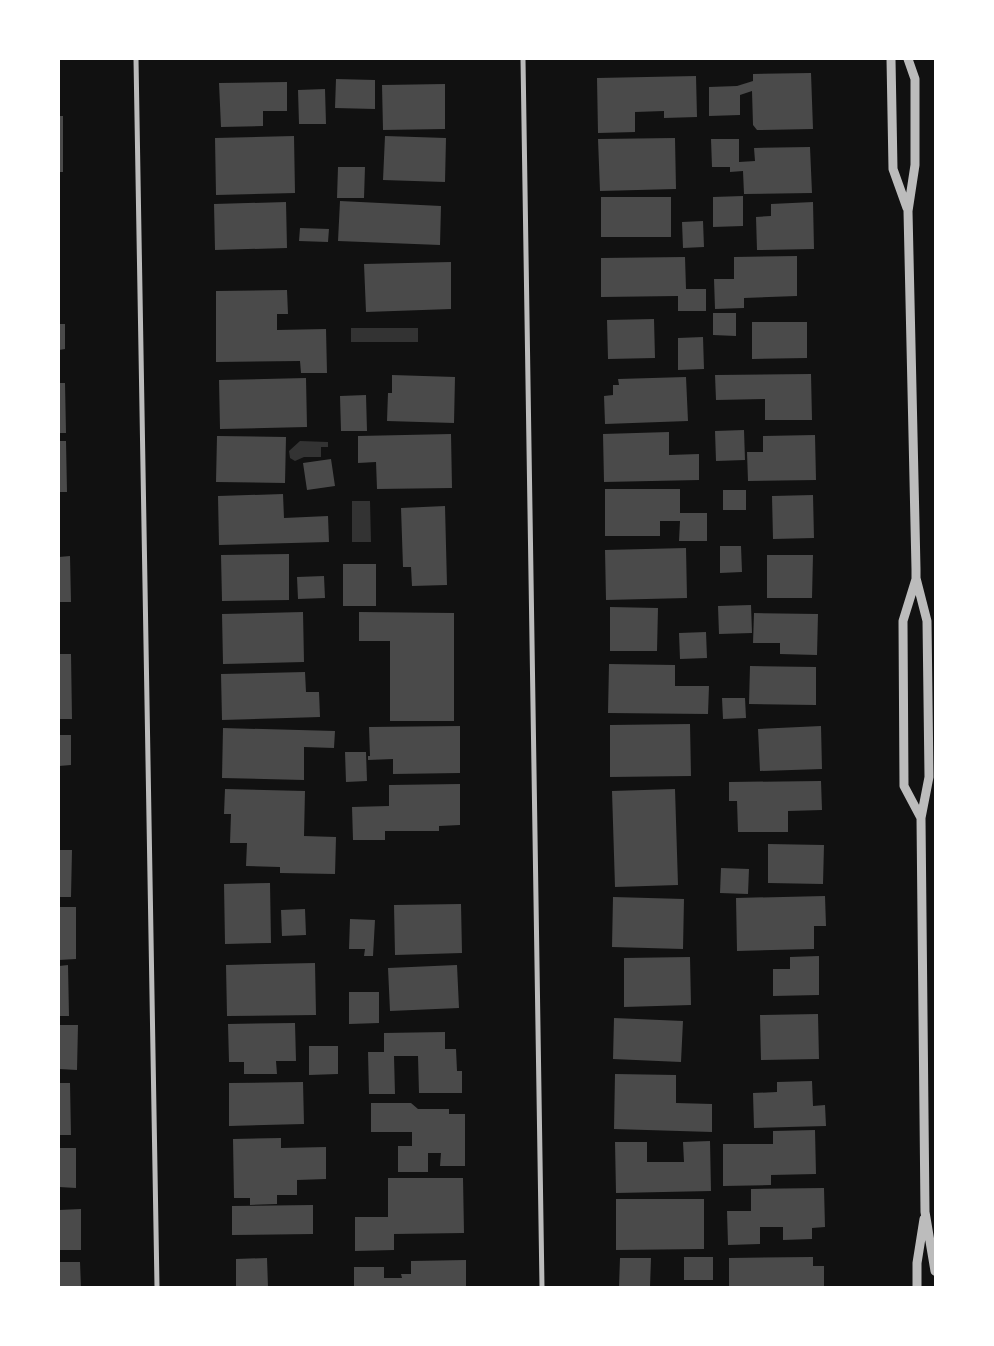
<svg xmlns="http://www.w3.org/2000/svg" width="994" height="1346" font-family="Figtree,sans-serif">
	<rect width="100%" height="100%" fill="#111"/>
	<!-- water -->
	<path fill="#333" d="M351 328H418V342H351Z
		M300 441 328 442V447H321V457H304L295 461 290 458 289 451Z
		M352 501H370L371 542H352Z"/>
	<!-- building -->
	<path fill="#4a4a4a" d="M811 73 813 129 757 130 753 125 752 91 740 95V115L709 116V87L737 86 753 81V74Z
		M696 76 697 117 664 118V111L635 112V132L598 133 597 78Z
		M336 79 375 80V109L335 108Z
		M287 82V111H263V126L221 127 219 83Z
		M445 84V129L383 130 382 85Z
		M325 89 326 124H299L298 90Z
		M59 116H63V172H59Z
		M294 136 295 193 216 195 215 138Z
		M385 136 446 138 445 182 383 180Z
		M675 138 676 189 600 191 598 139Z
		M711 139H739V162L755 161 754 148 810 147 812 193 744 194 743 171 730 172V167H712Z
		M338 167H365L364 198H337Z
		M743 196V226L713 227V197Z
		M601 197H671V237H601Z
		M340 201 441 206 440 245 338 241Z
		M286 202 287 248 215 250 214 204Z
		M813 202 814 249 757 250 756 217 771 216V204Z
		M703 221 704 247 683 248 682 222Z
		M300 228 329 229 328 242 299 241Z
		M797 256V296L744 298V308L715 309 714 279H734V257Z
		M685 257 686 289H706V311H678V296L601 297V258Z
		M451 262V309L366 312 364 264Z
		M287 290 288 314H277V330L326 329 327 373H301L300 361 216 362V291Z
		M713 313H736V336L713 335Z
		M654 319 655 358 608 359 607 320Z
		M752 322H807V358L752 359Z
		M59 324H65V349L59 350Z
		M703 337 704 369 678 370V338Z
		M811 374 812 420H765V399L716 400 715 375Z
		M392 375 455 377 454 423 387 421 388 393H392Z
		M686 377 688 421 605 424 604 396 613 395V385H619L618 379Z
		M306 378 307 427 220 429 219 380Z
		M59 383H65L66 433H59Z
		M366 395 367 431H341L340 396Z
		M744 430 745 460 716 461 715 431Z
		M669 432V455L699 454V480L604 482 603 434Z
		M451 434 452 488 377 489 376 462 358 463V436Z
		M815 435 816 480 748 481 747 452H763V436Z
		M217 436 286 437 285 483 216 482Z
		M59 441H66L67 492H59Z
		M331 459 335 486 307 490 303 463Z
		M605 489H680V513H707V541H679L680 521H660V536H605Z
		M723 490H746V510H723Z
		M283 494 284 518 328 516 329 542 219 545 218 496Z
		M813 495 814 538 773 539 772 496Z
		M445 506 447 585 412 586 411 567H403L401 508Z
		M720 546H741L742 572 720 573Z
		M686 548 687 598 606 600 605 550Z
		M289 554V600L222 601 221 555Z
		M767 555H813L812 598H767Z
		M70 556 71 602H59V557Z
		M343 564H376V606H343Z
		M324 576 325 598 298 599 297 577Z
		M751 605 752 633 719 634 718 606Z
		M610 607 658 608 657 651H610Z
		M303 612 304 662 223 664 222 614Z
		M359 612 454 613V721H390V641H359Z
		M754 613 818 614 817 655 780 654V643H753Z
		M706 632 707 658 680 659 679 633Z
		M59 654H71L72 719H59Z
		M609 664 675 665V686H709L708 714 608 713Z
		M750 666 816 667V705L749 704Z
		M305 672 306 692H319L320 717 222 720 221 674Z
		M722 698H745L746 718 723 719Z
		M690 724 691 776 610 777V725Z
		M460 726V773L393 774V759L368 760V756H370L369 727Z
		M821 726 822 769 760 771 758 729Z
		M223 728 335 731 334 748 304 747V780L222 778Z
		M59 735H71V765L59 766Z
		M345 752H366L367 781 346 782Z
		M821 781 822 810 788 811V832H738L737 801H729V782Z
		M460 784V825L439 826V831H385V840H353L352 807 389 806V785Z
		M225 789 305 791 304 836 336 837 335 874 280 873V867L246 866 247 843H230L231 814H224Z
		M675 789 678 885 615 887 612 791Z
		M768 844 824 845 823 884 768 883Z
		M59 850H72L71 897H59Z
		M721 868 749 869 748 894 720 893Z
		M270 883 271 943 225 944 224 884Z
		M825 896 826 926H814V949L737 951 736 898Z
		M613 897 684 899 683 949 612 947Z
		M461 904 462 953 395 955 394 905Z
		M59 907H76V959L59 960Z
		M305 909 306 935 282 936 281 910Z
		M350 919 375 920 373 956H364L365 949H349Z
		M819 956V995L773 996V969H790V957Z
		M690 957 691 1005 624 1007V958Z
		M315 963 316 1015 227 1016 226 965Z
		M68 965 69 1016H59V966Z
		M457 965 459 1008 390 1011 388 968Z
		M349 992H379V1023L349 1024Z
		M818 1014 819 1059 761 1060 760 1015Z
		M614 1018 683 1021 681 1062 613 1059Z
		M295 1023 296 1061H276L277 1074H244V1062H229L228 1024Z
		M59 1025H78L77 1070 59 1069Z
		M445 1032V1049H456L457 1071H462V1093H419L418 1056H394L395 1094H369L368 1052H384V1033Z
		M309 1046H338V1074L309 1075Z
		M615 1074 676 1075V1103L712 1104V1132L614 1129Z
		M812 1081 813 1106 825 1105 826 1126 754 1128 753 1093 777 1092V1082Z
		M303 1082 304 1124 229 1126V1083Z
		M59 1083H70L71 1135H59Z
		M371 1103H411L418 1109H449V1114H465V1166H440L441 1153H428V1172H398V1146H412V1132H371Z
		M815 1130 816 1174 771 1175V1185L723 1186V1144H773V1131Z
		M281 1138V1148L326 1147V1179L297 1180V1195H277V1204L250 1205V1198H234L233 1139Z
		M710 1141 711 1191 616 1193 615 1142H647V1162H684L683 1142Z
		M59 1148H76V1188L59 1187Z
		M388 1178H463L464 1233 394 1234V1250L355 1251V1217H388Z
		M824 1188 825 1227 812 1228V1239L783 1240V1227H760V1244L728 1245 727 1211H751V1189Z
		M616 1199H704V1249L616 1250Z
		M313 1205V1234L232 1235V1206Z
		M81 1209V1250H59V1210Z
		M684 1257H713V1280H684Z
		M813 1257V1266H824V1287H729V1258Z
		M267 1258 268 1287H236V1259Z
		M620 1258H651L650 1287H619Z
		M466 1260V1287H354V1267H384V1278H402L401 1274H411V1261Z
		M59 1262H80L81 1287H59Z"/>
	<g fill="none" stroke-linecap="round" stroke-linejoin="round">
		<!-- minor -->
		<path stroke="#bcbcbc" stroke-width="5" d="M136 59 157 1287
			M523 59 542 1287"/>
		<!-- tertiary -->
		<path stroke="#bcbcbc" stroke-width="9" d="M891 59 893 169 907 208
			M908 59 915 79V165L908 211 916 569V578L927 621 929 777 921 818 925 1212 935 1271
			M916 579 903 621 904 786 921 818
			M917 1287V1263L924 1219"/>
	</g>
	<!-- border -->
	<rect width="994" height="1346" fill="none" stroke="#ffffff" stroke-width="120"/>
</svg>
